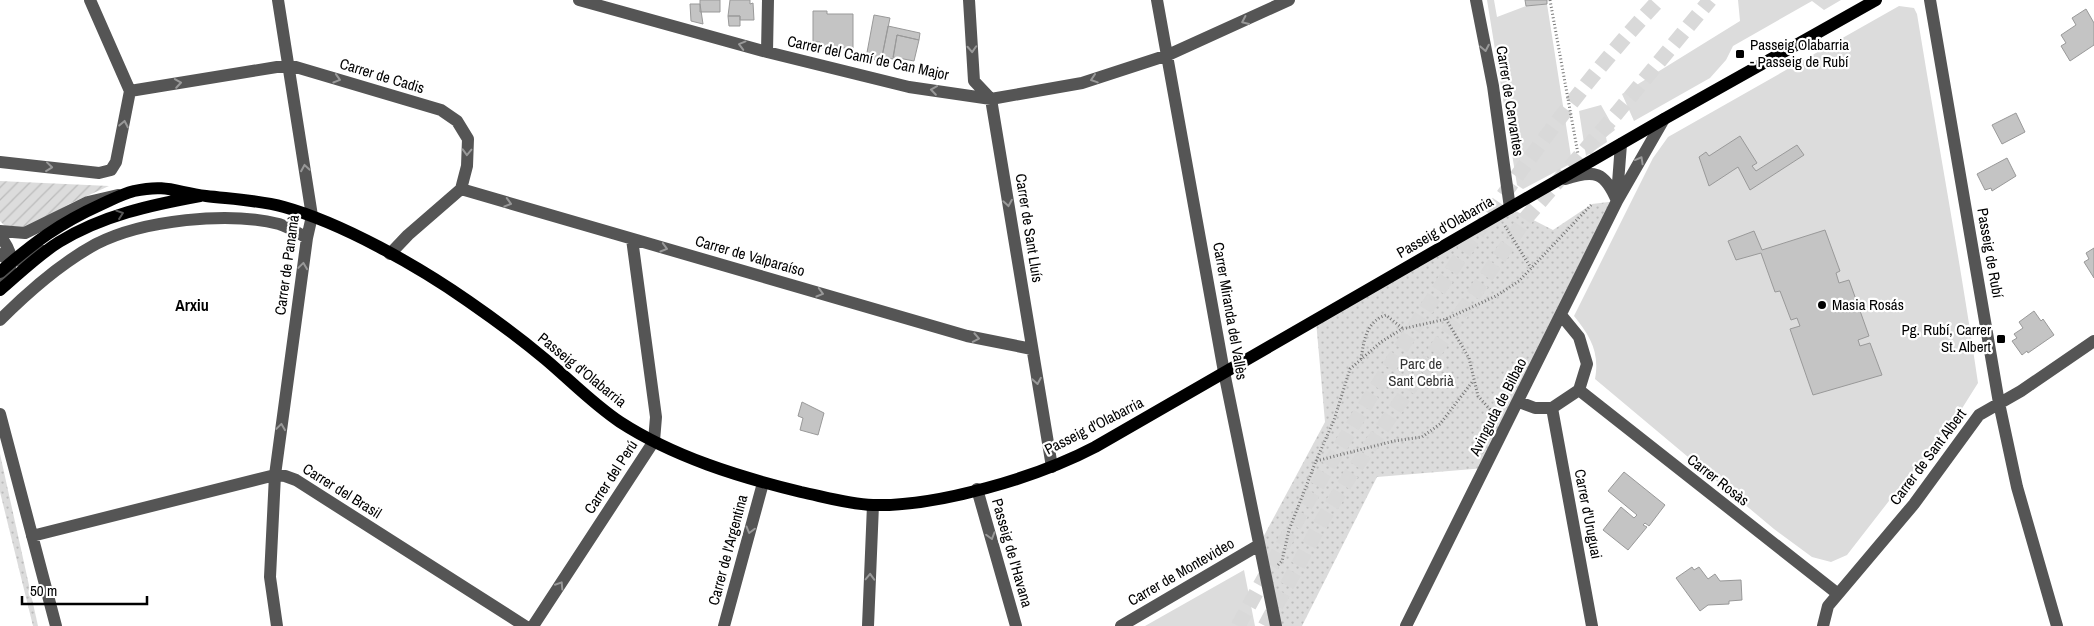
<svg xmlns="http://www.w3.org/2000/svg" width="2094" height="626" font-family="'Archivo Narrow',sans-serif">
	<defs>
		<pattern id="park-dots" width="8" height="8" patternUnits="userSpaceOnUse" patternTransform="scale(1.25)"><rect width="8" height="8" fill="#dcdcdc"/><path d="M2 2h.1M6 6h.1" fill="none" stroke="#bbb" stroke-width="1.8" stroke-linecap="round"/></pattern>
		<pattern id="garden-furrows" width="10" height="10" patternUnits="userSpaceOnUse" patternTransform="scale(1.25)"><rect width="10" height="10" fill="#dcdcdc"/><path d="M-1 1l2-2M0 10L10 0M9 11l2-2" fill="none" stroke="#bbb"/></pattern>
	</defs>
	<rect width="100%" height="100%" fill="#fff"/>
	<!-- grass -->
	<path fill="#dcdcdc" d="M1487 0H1494L1497 17 1526 6 1547 4 1572 163 1523 189 1517 185Z
		M1738 0H1841L1824 10 1812 1 1733 46 1726 60 1710 78 1634 121 1622 94 1740 21Z
		M1899 6 1914 8 1917 14C1937 137 1960 259 1978 383L1949 429 1899 488 1847 555 1831 562 1812 557 1774 529 1595 379C1600 352 1590 336 1574 316L1653 158 1668 137Z
		M1601 105 1615 130 1606 137 1607 142 1586 156 1579 111Z
		M1244 570 1255 626H1145Z"/>
	<!-- park -->
	<path fill="url(#park-dots)" d="M1617 201 1485 468 1377 477 1302 626H1276L1259 545 1325 422 1316 321 1510 208 1553 230 1592 204Z
		M0 454 38 626H33L0 492Z"/>
	<!-- garden -->
	<path fill="url(#garden-furrows)" d="M0 181 109 186 69 204 29 228 5 226 0 221Z"/>
	<!-- building -->
	<path fill="#c4c4c4" stroke="#999" d="M700 0H720V12H700Z
		M730 0H750V4L753 3 754 20H740V16H728Z
		M1525 0H1547V4L1526 6Z
		M690 4H700L703 24 691 21Z
		M2086 9 2094 23V45L2070 61 2061 46 2066 43 2061 35 2076 25 2072 18Z
		M813 11H827V14H853V48H820V42H813Z
		M874 15 890 18 881 61 866 58Z
		M728 16H740V26H729Z
		M888 26 920 33 919 40 897 35 893 59 882 57Z
		M897 35 919 40 914 61 893 57Z
		M2016 113 2025 132 2002 144 1992 125Z
		M1740 136 1757 163 1752 166 1756 171 1797 145 1804 155 1750 190 1738 167 1709 186 1699 157 1706 152 1709 156Z
		M2007 158 2016 176 1992 191 1991 188 1985 190 1977 174Z
		M1825 230 1840 271 1836 273 1839 283 1849 280 1869 336 1858 340 1860 346 1870 343 1882 375 1813 395 1790 329 1800 326 1797 318 1791 320 1780 291 1775 292 1761 253 1736 260 1728 241 1754 231 1762 250Z
		M2094 248V278L2084 262 2089 259 2086 253Z
		M2034 311 2041 321 2043 319 2054 335 2028 353 2027 351 2022 355 2012 341 2017 338 2014 334 2023 328 2019 322Z
		M802 402 824 413 818 435 800 430 803 418 798 416Z
		M1624 472 1665 505 1649 526 1645 523 1643 525 1647 527 1628 550 1603 530 1621 507 1634 518 1637 515 1608 491Z
		M1692 567 1694 570 1699 567 1708 579 1715 574 1720 581 1741 580 1742 600 1729 601V604L1708 605 1700 611 1676 578Z"/>
	<g fill="none" stroke-linecap="round" stroke-linejoin="round">
		<!-- highway-tunnel -->
		<path stroke="#d9d9d9" stroke-width="15" stroke-dasharray="15 8" stroke-linecap="butt" d="M1238 626C1303 505 1375 386 1451 271 1515 177 1581 83 1659 0
			M1265 626 1323 519 1351 474 1526 218 1617 113 1710 0"/>
		<!-- path -->
		<path stroke="#777" stroke-width="3" stroke-dasharray="1 2.5" stroke-linecap="butt" d="M1550 0 1578 154
			M1505 226 1531 268
			M1446 319 1469 358 1478 396 1495 415
			M1361 359C1364 340 1366 322 1386 315L1402 328
			M1316 461 1334 420 1350 369 1381 342 1402 329 1446 319 1496 296 1519 281 1592 204
			M1278 565 1282 561 1289 530 1316 461 1394 441 1422 437 1440 424 1473 381"/>
		<!-- minor -->
		<path stroke="#555" stroke-width="12" d="M579 0 767 52 909 87 991 99 1082 83 1168 55 1289 0
			M969 0 974 81 991 99 1052 467
			M1157 0 1224 372 1276 626
			M1476 0 1493 86 1510 208
			M1930 0 1999 403 2017 487 2057 626
			M767 52 768 0
			M130 91 289 65 441 110 457 121 468 139 467 166 461 189 408 235 390 254
			M0 162 99 173 111 170 116 162 130 91 90 0
			M1565 179C1595 169 1605 172 1617 201
			M461 189 967 336 1032 349
			M1617 196 1621 144
			M0 231 25 233 88 202 118 195
			M0 236C17 257 12 267 0 290
			M0 254C13 267 28 258 43 251
			M0 320C28 292 61 263 96 244 143 220 228 211 279 224 289 227 298 233 307 238
			M1579 390 1838 594
			M1519 402 1535 408H1552L1579 390 1587 364 1579 337 1561 315
			M1552 408 1592 626
			M0 414 56 626
			M977 489 1016 626
			M32 536 275 475 285 476 296 480 525 626
			M277 626 270 577 275 475 307 238 312 216 278 0
			M533 626 654 441 656 417 632 239
			M724 626 763 483
			M868 626 873 505
			M1121 626 1259 545
			M1406 626 1617 201 1664 119
			M1823 626 1828 606 1914 504 1979 415 2021 391 2094 341"/>
		<!-- major -->
		<path stroke="#000" stroke-width="12" d="M0 272C33 243 60 223 100 205 111 200 122 194 134 191 167 184 175 192 206 196 232 199 258 200 284 207 342 223 418 266 468 301 494 319 521 339 545 359 570 380 593 404 620 422 674 457 739 477 801 492 825 497 848 504 873 505 937 507 1038 477 1095 447L1664 119 1876 0
			M0 290C19 274 38 255 59 242 103 215 151 205 200 196"/>
	</g>
	<!-- one-way arrows -->
	<defs><path id="oneway-chevron" d="M-2-3.5L2.5 0L-2 3.5" fill="none" stroke-width="1.6" stroke-linecap="round" stroke-linejoin="round" transform="scale(1.25)"/></defs>
	<g stroke="#999">
		<use href="#oneway-chevron" transform="translate(1245 21) rotate(155)"/>
		<use href="#oneway-chevron" transform="translate(742 45) rotate(-165)"/>
		<use href="#oneway-chevron" transform="translate(1485 48) rotate(79)"/>
		<use href="#oneway-chevron" transform="translate(972 49) rotate(87)"/>
		<use href="#oneway-chevron" transform="translate(337 79) rotate(17)"/>
		<use href="#oneway-chevron" transform="translate(1094 79) rotate(162)"/>
		<use href="#oneway-chevron" transform="translate(178 83) rotate(-9)"/>
		<use href="#oneway-chevron" transform="translate(934 90) rotate(-172)"/>
		<use href="#oneway-chevron" transform="translate(124 124) rotate(-79)"/>
		<use href="#oneway-chevron" transform="translate(467 152) rotate(92)"/>
		<use href="#oneway-chevron" transform="translate(1640 160) rotate(-61)"/>
		<use href="#oneway-chevron" transform="translate(49 167) rotate(6)"/>
		<use href="#oneway-chevron" transform="translate(305 168) rotate(-99)"/>
		<use href="#oneway-chevron" transform="translate(508 203) rotate(16)"/>
		<use href="#oneway-chevron" transform="translate(1008 203) rotate(81)"/>
		<use href="#oneway-chevron" transform="translate(664 248) rotate(16)"/>
		<use href="#oneway-chevron" transform="translate(303 266) rotate(-82)"/>
		<use href="#oneway-chevron" transform="translate(820 293) rotate(16)"/>
		<use href="#oneway-chevron" transform="translate(976 338) rotate(11)"/>
		<use href="#oneway-chevron" transform="translate(1037 381) rotate(80)"/>
		<use href="#oneway-chevron" transform="translate(281 427) rotate(-82)"/>
		<use href="#oneway-chevron" transform="translate(750 530) rotate(105)"/>
		<use href="#oneway-chevron" transform="translate(991 536) rotate(74)"/>
		<use href="#oneway-chevron" transform="translate(870 577) rotate(-88)"/>
		<use href="#oneway-chevron" transform="translate(560 585) rotate(-57)"/>
	</g>
	<use stroke="#595959" href="#oneway-chevron" transform="translate(120 214) rotate(-19)"/>
	<!-- markers -->
	<g fill="#000" stroke="#fff" stroke-width="2">
		<rect x="1735" y="49" width="10" height="10" rx="2.5"/>
		<circle cx="1822" cy="305" r="5"/>
		<rect x="1996" y="334" width="10" height="10" rx="2.5"/>
	</g>
	<g text-anchor="middle" stroke-width="4.5" stroke-linejoin="round" paint-order="stroke">
		<!-- poi labels -->
		<g font-size="15" fill="#000" stroke="#fff" text-anchor="start">
			<text x="1750" y="50">Passeig Olabarria<tspan x="1750" dy="17">- Passeig de Rubí</tspan></text>
			<text x="1832" y="310">Masia Rosás</text>
			<text x="1991" y="335" text-anchor="end">Pg. Rubí, Carrer<tspan x="1991" dy="17">St. Albert</tspan></text>
		</g>
		<!-- street labels -->
		<g font-size="15" fill="#000" stroke="#fff">
			<text transform="translate(868 58) rotate(12)" y="5">Carrer del Camí de Can Major</text>
			<text transform="translate(382 76) rotate(17)" y="5">Carrer de Cadis</text>
			<text transform="translate(1510 101) rotate(81)" y="5">Carrer de Cervantes</text>
			<text transform="translate(1445 227) rotate(-30)" y="5">Passeig d'Olabarria</text>
			<text transform="translate(1029 228) rotate(81)" y="5">Carrer de Sant Lluís</text>
			<text transform="translate(1990 253) rotate(80)" y="5">Passeig de Rubí</text>
			<text transform="translate(750 256) rotate(16)" y="5">Carrer de Valparaíso</text>
			<text transform="translate(287 265) rotate(-82)" y="5">Carrer de Panamà</text>
			<text transform="translate(1230 311) rotate(80)" y="5">Carrer Miranda del Vallès</text>
			<text transform="translate(582 370) rotate(39)" y="5">Passeig d'Olabarria</text>
			<text transform="translate(1498 407) rotate(-63)" y="5">Avinguda de Bilbao</text>
			<text transform="translate(1094 426) rotate(-27)" y="5">Passeig d'Olabarria</text>
			<text transform="translate(1928 457) rotate(-53)" y="5">Carrer de Sant Albert</text>
			<text transform="translate(611 477) rotate(-57)" y="5">Carrer del Perú</text>
			<text transform="translate(1718 480) rotate(38)" y="5">Carrer Rosàs</text>
			<text transform="translate(342 491) rotate(32)" y="5">Carrer del Brasil</text>
			<text transform="translate(1588 514) rotate(79)" y="5">Carrer d'Uruguai</text>
			<text transform="translate(728 550) rotate(-75)" y="5">Carrer de l'Argentina</text>
			<text transform="translate(1012 553) rotate(74)" y="5">Passeig de l'Havana</text>
			<text transform="translate(1181 572) rotate(-30)" y="5">Carrer de Montevideo</text>
		</g>
		<!-- park labels -->
		<g font-size="15" fill="#333" stroke="#fff">
			<text x="1421" y="369">Parc de<tspan x="1421" dy="17">Sant Cebrià</tspan></text>
		</g>
		<!-- neighbourhood labels -->
		<g font-size="16" font-weight="bold" fill="#000" stroke="#fff">
			<text x="192" y="311">Arxiu</text>
		</g>
	</g>
	<!-- scale -->
	<path d="M22 596v8h125v-8" fill="none" stroke="#000000" stroke-width="2.5"/>
	<text x="30" y="596" font-size="15" fill="#000000" stroke="#ffffff" stroke-width="4" paint-order="stroke">50 m</text>
</svg>
